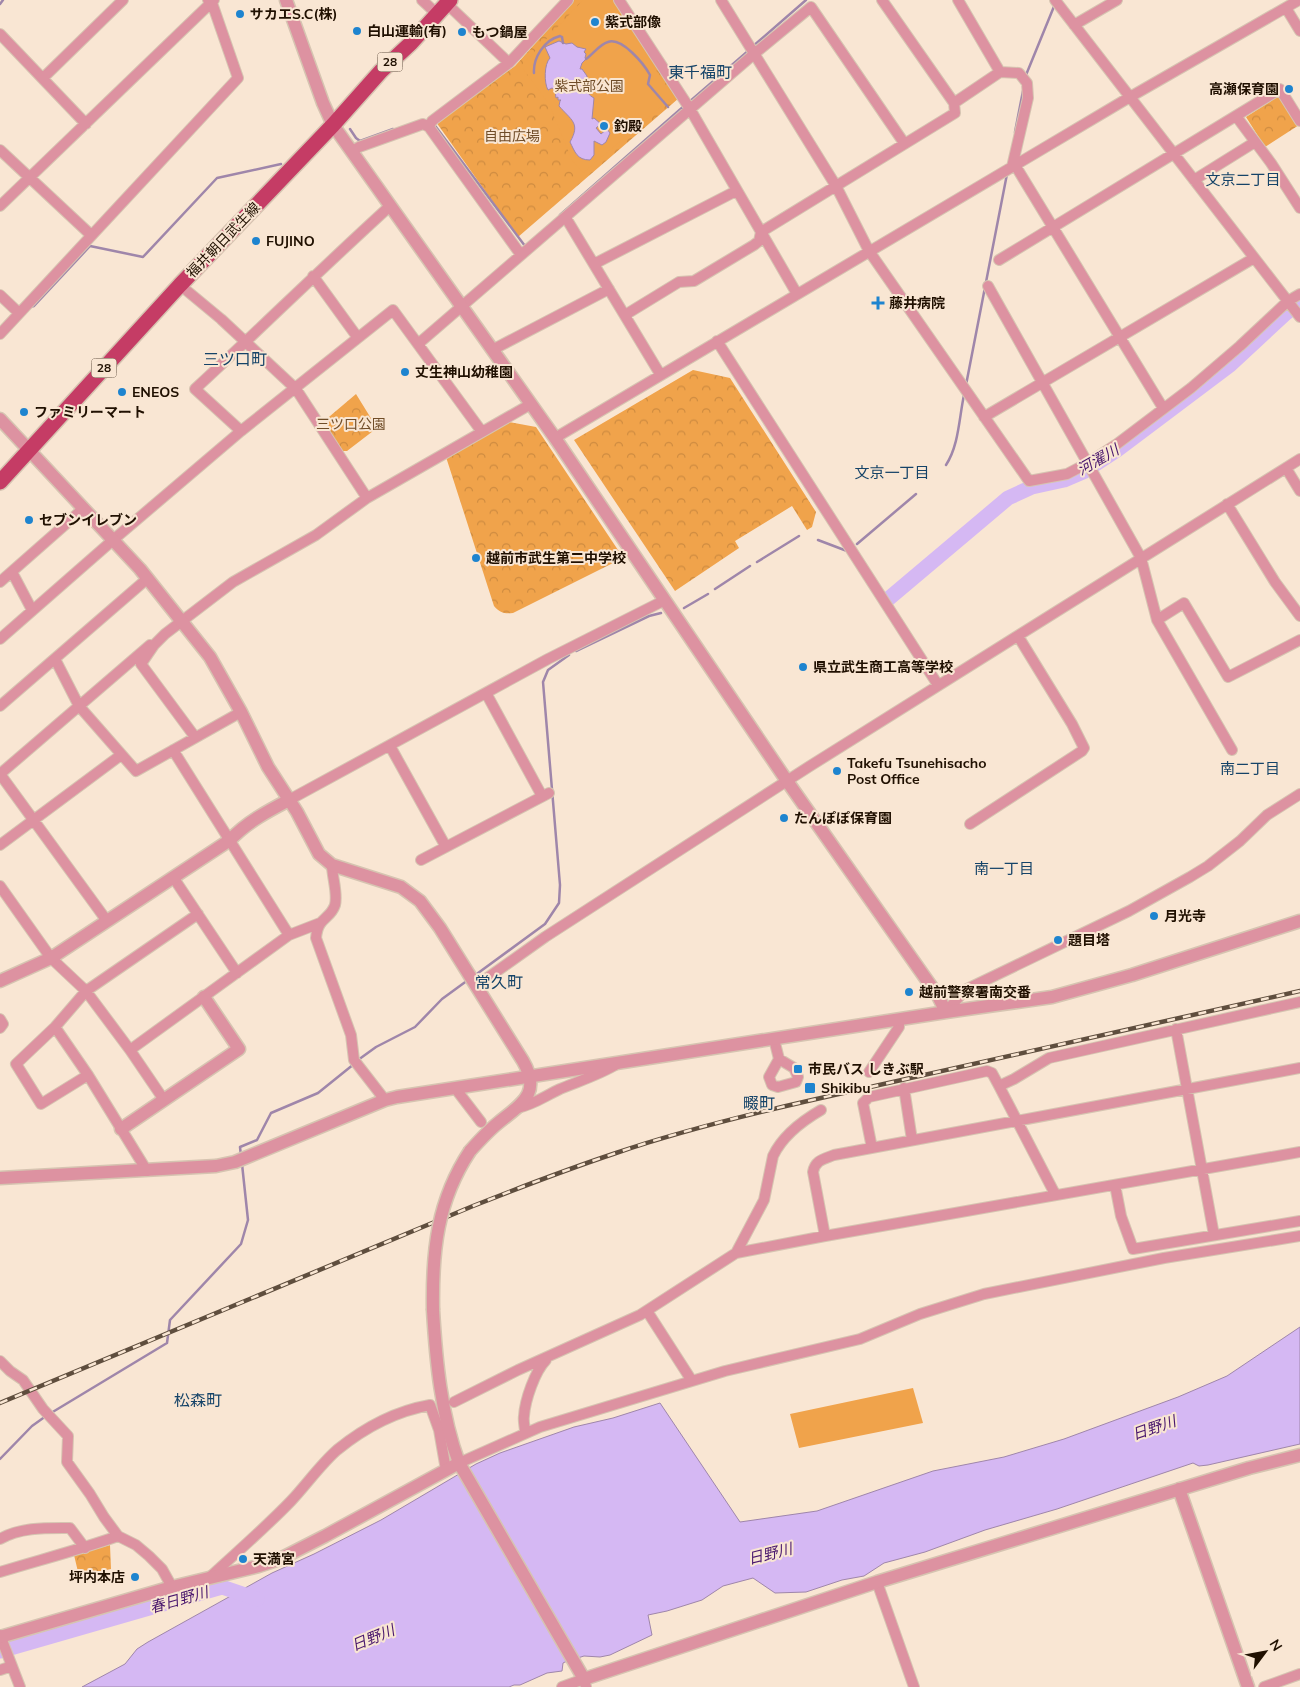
<svg xmlns="http://www.w3.org/2000/svg" width="1300" height="1687" font-family="Mulish,'Noto Sans JP',sans-serif">
	<defs>
		<pattern id="park-crowns" width="20" height="18" patternUnits="userSpaceOnUse" patternTransform="scale(1.25)"><rect width="20" height="18" fill="#f0a34b"/><path d="M2 6a3 3 0 1 1 6 0M12 15a3 3 0 1 1 6 0" fill="none" stroke="#ce8b40"/></pattern>
	</defs>
	<rect width="100%" height="100%" fill="#f9e6d3"/>
	<!-- park -->
	<path fill="url(#park-crowns)" d="M574 0H614L679 98 518 237 436 122 515 66Z
		M1280 95 1299 125 1265 147 1246 117Z
		M693 370 730 378 816 512 812 527 807 530 792 506 735 541 739 548 675 591 574 440Z
		M356 394 377 428 347 451H341L323 422Z
		M509 422 536 427 622 556 619 560 513 613C505 614 500 613 494 606L446 457Z
		M110 1545 111 1569 79 1576 74 1555Z"/>
	<!-- garden -->
	<path fill="#f0a34b" d="M583 0H610L673 96 583 173 572 160 549 104 521 66Z
		M913 1388 923 1423 799 1448 790 1414Z"/>
	<!-- water -->
	<path fill="#d5b8f3" stroke="#9f86aa" d="M559 41 566 44 572 43 577 47 586 49 584 52 586 54 585 58 586 59 582 63 580 69H582L587 76C587 86 583 92 594 98L592 119 594 118 601 124 596 128 601 134 607 129 610 133 606 142 602 145 594 141V155L590 160C577 160 575 152 570 142 581 123 571 120 559 106L560 101 561 100H558V97L556 98 555 90 552 88 548 90C544 83 544 64 550 58L545 47Z
		M1300 1327V1444L1208 1465 1199 1466 1193 1463 1057 1509 985 1530 925 1552 884 1563 864 1576 842 1580 806 1592 775 1593 753 1578 723 1586 702 1600 667 1611 648 1615 652 1635 610 1655 600 1657 584 1656 565 1662 563 1663 562 1671 547 1673 520 1685H514L509 1687H82L125 1664 137 1649 148 1642 272 1573 314 1554 381 1520 476 1464 500 1453 574 1427 613 1418 660 1403 740 1522 817 1511 933 1471 1004 1457 1064 1439 1178 1397 1227 1376Z"/>
	<g fill="none" stroke-linecap="round" stroke-linejoin="round">
		<!-- stream -->
		<path stroke="#9f86aa" stroke-width="2.5" d="M0 4 3 0
			M752 47 806 0
			M586 59C593 54 600 44 608 42 622 37 644 64 650 75L648 84 668 107
			M534 73C533 58 544 40 560 36L562 37 563 43
			M1026 75 1055 4
			M688 103 748 51
			M433 124 436 127 525 246 526 245
			M350 129 356 138 360 141 393 129
			M1015 132 1023 91
			M560 215 684 106
			M30 307 34 306 90 246 143 257 217 178 281 164
			M966 385 1007 174
			M946 465C959 445 959 418 964 395
			M818 540 847 551
			M857 544 916 494
			M757 562 799 536
			M715 589 750 566
			M684 608 708 594
			M576 651 649 616 661 613
			M474 976 545 924 559 903 560 885 543 682 548 670 569 655
			M358 1060 376 1047 415 1027 442 999 468 980
			M241 1156 240 1147 257 1140 271 1113 318 1093 354 1064
			M51 1413 167 1343 170 1320 241 1244 248 1220 242 1164
			M0 1459 32 1426 46 1416"/>
		<!-- river -->
		<path stroke="#d5b8f3" stroke-width="15" d="M887 600 1008 498 1032 487 1064 480 1085 471 1117 450 1230 365 1286 313 1300 302
			M0 1651 222 1587 257 1599"/>
		<!-- minor casing -->
		<g stroke="#d6c4b1" stroke-width="12">
			<path id="minor" d="M422 0 437 14
				M619 0 690 109 797 294
				M721 0 836 186 869 251 1029 481 1067 474 1088 463 1117 444 1191 388 1240 346 1288 301 1300 294
				M958 0 1000 72
				M1055 0 1300 317
				M447 4 509 63
				M1286 8 1300 31
				M1074 25 1117 0
				M0 34 86 124
				M43 78 123 0
				M954 103 1000 72 1019 73 1027 83 1028 98 1012 167
				M1236 116 1271 163 1300 208
				M429 127 432 121 509 63 568 0
				M0 150 91 235
				M352 151 359 147 423 124 429 127 521 255
				M1015 165 1163 408
				M1194 180 1255 142
				M0 206 214 0
				M566 218 660 374
				M999 260 1280 89 1300 121
				M594 264 736 191
				M313 276 358 338
				M180 285 221 319 296 389 367 498
				M988 286 1141 558 1157 620 1232 750
				M0 295 19 313
				M625 315 679 282 694 281 754 245 759 241 761 232 955 113 954 103 882 0
				M0 334 238 78 212 3 208 0
				M717 341 938 685
				M418 344 754 54 811 7 904 143
				M492 350 609 289
				M984 417 1254 258
				M241 431 195 389C261 328 324 266 390 206
				M555 438 1130 97 1299 0
				M1286 468 1300 491
				M1227 504 1275 582 1300 616
				M12 572 32 610
				M0 582 84 508
				M1157 620 1184 603 1228 677 1300 640
				M0 639 113 540 241 431 393 310 482 432
				M55 659 79 706 136 771 241 712
				M486 693 542 796
				M0 706 148 578
				M195 737 141 664 154 645 165 634 233 582 316 535 367 498 531 404
				M390 746 446 847
				M173 750 289 935
				M0 774 150 645
				M0 774 107 921
				M289 800 548 659 665 600
				M970 824 1082 751 1084 748 1072 724 1018 636
				M0 845 121 755
				M421 860 549 793
				M332 865C332 877 338 893 335 905 330 920 318 916 316 938L351 1035 354 1060 385 1100
				M173 877 237 973
				M0 886 51 958 86 991 130 1050 164 1100
				M476 986 545 937 810 766 1300 459
				M946 1012 965 990 1129 911 1190 877 1208 866 1240 841 1267 815 1300 794
				M0 1019 3 1024 0 1028
				M55 1027 88 1075 147 1171
				M1176 1029 1214 1235
				M774 1039 779 1059
				M130 1050 289 935 320 923
				M779 1059 794 1068 798 1077 796 1082 778 1087 772 1085 769 1077Z
				M869 1072 899 1027V1019
				M88 1075 41 1104 16 1064 55 1027 86 991 198 914
				M999 1086 1014 1079 1049 1058 1300 1002
				M455 1088 481 1122
				M904 1088 912 1140
				M517 1108C533 1105 545 1096 560 1089 579 1081 599 1075 617 1064
				M872 1148 863 1103 869 1097 987 1071 992 1073 999 1086 1055 1194
				M1115 1185 1121 1216 1133 1249 1300 1221
				M825 1236 813 1172C815 1160 824 1159 834 1155L1300 1068
				M736 1253 764 1200 773 1156C782 1137 802 1121 821 1110
				M647 1311 692 1381
				M0 1361 10 1371 23 1380 43 1409 68 1436 67 1462 90 1494 104 1517 118 1536 136 1545 149 1556 162 1569 172 1587
				M454 1402 518 1370 640 1315 736 1253 825 1236 1300 1152
				M525 1432C525 1427 523 1421 524 1416 525 1400 535 1371 546 1360
				M459 1463 540 1427 725 1371 860 1339 920 1314 984 1294 1164 1258 1300 1236
				M0 1539C21 1527 46 1528 70 1528L85 1548
				M0 1572C39 1560 79 1550 118 1536
				M210 1577C237 1552 265 1528 291 1501 307 1484 320 1465 337 1450 364 1428 396 1411 430 1405L439 1430 446 1470
				M877 1582 914 1687
				M0 1635 20 1687
				M0 1670 12 1666
				M562 1687 584 1679 586 1687
				M1264 1687 1300 1674"/>
		</g>
		<!-- tertiary casing -->
		<g stroke="#d6c4b1" stroke-width="15">
			<path id="tertiary" d="M286 0 323 103 333 125 555 438 787 781 938 996 946 1012
				M0 419 140 569 210 657 241 712 268 767 297 812 319 854 332 865 401 887 420 901 440 928 523 1061C542 1094 521 1104 498 1123 488 1131 479 1141 470 1151
				M0 981 51 958 230 840C247 822 268 811 289 800
				M121 1129 239 1049 204 997
				M0 1178 216 1166 235 1162 385 1100 397 1097 946 1012 1052 997 1132 975 1300 921
				M433 1310C436 1361 441 1414 459 1463L584 1679 877 1582 1249 1468 1300 1455
				M1179 1489 1248 1687
				M0 1637 172 1587 259 1566 280 1559 325 1536 459 1463"/>
		</g>
		<!-- primary casing -->
		<g stroke="#d6c4b1" stroke-width="18">
			<path id="primary" d="M0 482 180 285 333 125 381 71 411 43 450 0"/>
		</g>
		<!-- minor -->
		<use href="#minor" stroke="#dd92a1" stroke-width="10"/>
		<!-- tertiary -->
		<use href="#tertiary" stroke="#dd92a1" stroke-width="12"/>
		<!-- primary -->
		<use href="#primary" stroke="#c53c65" stroke-width="15"/>
		<!-- rail casing -->
		<g stroke="#5f4e3e" stroke-width="4.5">
			<path id="rail" d="M0 1403 473 1206C521 1187 568 1169 616 1153 680 1131 746 1115 812 1100L1300 991"/>
		</g>
		<!-- rail -->
		<use href="#rail" stroke="#f9e6d3" stroke-width="2.5" stroke-dasharray="8" stroke-linecap="butt"/>
		<!-- tertiary-bridge casing -->
		<g stroke="#d6c4b1" stroke-width="15" stroke-linecap="butt">
			<path id="tertiary-bridge" d="M433 1310C432 1251 437 1201 470 1151"/>
		</g>
		<!-- tertiary-bridge -->
		<use href="#tertiary-bridge" stroke="#dd92a1" stroke-width="12"/>
	</g>
	<!-- markers -->
	<g fill="#1e84cf" stroke="#f9e6d3" stroke-width="2">
		<circle cx="240" cy="14" r="5"/>
		<circle cx="595" cy="22" r="5"/>
		<circle cx="357" cy="31" r="5"/>
		<circle cx="462" cy="32" r="5"/>
		<circle cx="1289" cy="89" r="5"/>
		<circle cx="604" cy="126" r="5"/>
		<circle cx="256" cy="241" r="5"/>
		<path d="M875.5 295.5h5v5h5v5h-5v5h-5v-5h-5v-5h5z"/>
		<circle cx="405" cy="372" r="5"/>
		<circle cx="122" cy="392" r="5"/>
		<circle cx="24" cy="412" r="5"/>
		<circle cx="29" cy="520" r="5"/>
		<circle cx="476" cy="558" r="5"/>
		<circle cx="803" cy="667" r="5"/>
		<circle cx="837" cy="771" r="5"/>
		<circle cx="784" cy="818" r="5"/>
		<circle cx="1154" cy="916" r="5"/>
		<circle cx="1058" cy="940" r="5"/>
		<circle cx="909" cy="992" r="5"/>
		<rect x="793" y="1064" width="10" height="10" rx="2.5"/>
		<rect x="804" y="1082" width="12" height="12" rx="2.5"/>
		<circle cx="243" cy="1559" r="5"/>
		<circle cx="135" cy="1577" r="5"/>
	</g>
	<g text-anchor="middle" stroke-width="4" stroke-linejoin="round" paint-order="stroke">
		<!-- shield labels -->
		<g fill="#f9e6d3" stroke="#615040" stroke-width="1">
			<rect x="377.5" y="52.5" width="25" height="19" rx="4"/>
			<rect x="91.5" y="358.5" width="25" height="19" rx="4"/>
		</g>
		<g font-size="12" font-weight="bold" fill="#201001">
			<text x="390" y="66">28</text>
			<text x="104" y="372">28</text>
		</g>
		<!-- poi labels -->
		<g font-size="14" font-weight="bold" fill="#201001" stroke="#f9e6d3" text-anchor="start">
			<text x="250" y="19">サカエS.C(株)</text>
			<text x="605" y="27">紫式部像</text>
			<text x="367" y="36">白山運輸(有)</text>
			<text x="472" y="37">もつ鍋屋</text>
			<text x="1279" y="94" text-anchor="end">高瀬保育園</text>
			<text x="614" y="131">釣殿</text>
			<text x="266" y="246">FUJINO</text>
			<text x="889" y="308">藤井病院</text>
			<text x="415" y="377">丈生神山幼稚園</text>
			<text x="132" y="397">ENEOS</text>
			<text x="34" y="417">ファミリーマート</text>
			<text x="39" y="525">セブンイレブン</text>
			<text x="486" y="563">越前市武生第二中学校</text>
			<text x="813" y="672">県立武生商工高等学校</text>
			<text x="847" y="768">Takefu Tsunehisacho<tspan x="847" dy="16">Post Office</tspan></text>
			<text x="794" y="823">たんぽぽ保育園</text>
			<text x="1164" y="921">月光寺</text>
			<text x="1068" y="945">題目塔</text>
			<text x="919" y="997">越前警察署南交番</text>
			<text x="808" y="1074">市民バス しきぶ駅</text>
			<text x="821" y="1093">Shikibu</text>
			<text x="253" y="1564">天満宮</text>
			<text x="125" y="1582" text-anchor="end">坪内本店</text>
		</g>
		<!-- park labels -->
		<g font-size="14" fill="#704d28" stroke="#f9e6d3">
			<text x="589" y="91">紫式部公園</text>
			<text x="512" y="141">自由広場</text>
			<text x="351" y="429">三ツ口公園</text>
		</g>
		<!-- street labels -->
		<g font-size="14" fill="#201001" stroke="#f9e6d3">
			<text transform="translate(223 240) rotate(-46)" y="5">福井朝日武生線</text>
		</g>
		<!-- neighbourhood labels -->
		<g font-size="15" fill="#154368" stroke="#f9e6d3">
			<text x="1243" y="185">文京二丁目</text>
			<text x="892" y="478">文京一丁目</text>
			<text x="1250" y="774">南二丁目</text>
			<text x="1004" y="874">南一丁目</text>
		</g>
		<!-- water labels -->
		<g font-size="15" font-style="italic" fill="#49176d" stroke="#f9e6d3">
			<text transform="translate(1098 460) rotate(-30)" y="5">河濯川</text>
			<text transform="translate(1154 1428) rotate(-19)" y="5">日野川</text>
			<text transform="translate(770 1554) rotate(-14)" y="5">日野川</text>
			<text transform="translate(179 1600) rotate(-16)" y="5">春日野川</text>
			<text transform="translate(373 1638) rotate(-22)" y="5">日野川</text>
		</g>
		<!-- quarter labels -->
		<g font-size="16" fill="#154368" stroke="#f9e6d3">
			<text x="700" y="78">東千福町</text>
			<text x="235" y="365">三ツ口町</text>
			<text x="499" y="988">常久町</text>
			<text x="759" y="1109">畷町</text>
			<text x="198" y="1406">松森町</text>
		</g>
	</g>
	<!-- north arrow -->
	<g transform="translate(1265 1652) rotate(58)" stroke="#f9e6d3" stroke-width="4" paint-order="stroke">
	<path d="M0-4L9 19L0 12L-9 19Z" fill="#201001"/>
	<text y="-8" font-size="14" font-weight="bold" text-anchor="middle" fill="#201001">N</text>
	</g>
</svg>
